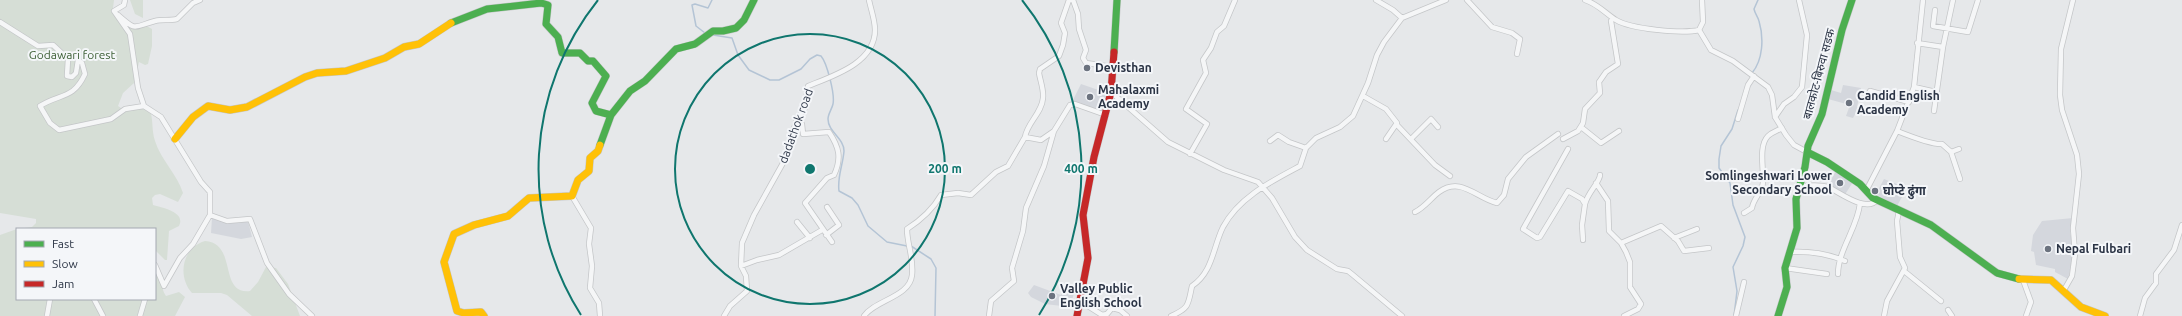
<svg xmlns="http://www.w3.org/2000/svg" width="2182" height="316" font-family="Ubuntu,'Noto Sans Devanagari',sans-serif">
	<rect width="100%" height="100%" fill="#e6e8ea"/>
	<!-- built -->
	<path fill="#d4d7dd" d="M1081 84 1107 93 1101 111 1072 102Z
		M1843 85 1861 88 1857 107H1859L1853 118 1846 116 1850 105 1828 99 1831 90 1841 93Z
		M1836 171 1853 182 1844 196 1828 185Z
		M1884 179 1907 188 1897 206 1876 194Z
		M247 217 252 237 241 239 211 233 212 218 235 219Z
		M2073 218 2070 233 2073 243 2069 251 2073 256 2068 279 2055 272V269L2036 265 2034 252 2031 251 2033 235 2042 221Z
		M1034 285 1061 295 1063 287 1075 290 1070 307 1045 304 1031 297 1028 293Z"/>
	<!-- green -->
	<path fill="#d6ded6" d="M0 0H114L113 8 131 28 145 25 152 29V46L148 64 145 65 139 62 134 83 123 93 118 106 121 108 142 104 149 108C154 119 151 129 155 141 161 160 177 174 183 193L178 202 160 194 155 195 152 198 153 205C163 208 186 212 179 226L169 231 167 260H165L155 250V229H18L32 227 36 223V219L0 213Z
		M130 0H143V18L135 14Z
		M17 229V299H155V272L159 271C163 279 160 288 166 296L179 292 185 297 175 316H0V235Z
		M205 241C238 243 218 295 250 291L258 282 266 267 276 268 288 284 300 316H252L227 295 221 293H192C177 276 182 248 205 241Z"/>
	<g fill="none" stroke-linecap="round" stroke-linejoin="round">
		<!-- stream -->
		<path stroke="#b4c4d5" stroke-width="1.5" d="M705 33 696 26 692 5 695 4 708 8 712 0
			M713 35 732 38 738 55 749 70 770 80H779L801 69 810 59 817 55 821 56C827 63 835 94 833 104 832 109 828 114 828 119 828 132 844 138 844 151 843 165 837 177 839 191L852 198 858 205 868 226 887 242 907 246
			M1752 73C1763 60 1764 38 1759 21 1758 17 1755 14 1754 9L1758 0
			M911 246 931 259 936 268 935 316
			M1734 316 1737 291 1733 267 1743 246 1745 237 1733 205 1730 183 1719 168V159L1721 146 1732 129 1738 110"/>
		<!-- street casing -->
		<g stroke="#c4c6c8" stroke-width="6">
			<path id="street" d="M125 0 124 5 114 11 130 34 138 88 144 106 161 117 201 182 210 192V215L227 221 250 219 267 263 289 294 312 316
				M1073 0 1078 14 1079 29 1086 50 1083 58 1086 63 1113 67
				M1376 0 1393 10 1402 18
				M1467 0 1492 27 1512 33 1520 39 1517 54
				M1585 0C1598 4 1606 14 1616 20 1631 29 1682 34 1699 30L1711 50 1733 61 1768 87 1772 95 1775 117 1786 135 1794 145 1807 152
				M1935 10 1933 26 1968 32 1978 0
				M118 15C137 32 133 27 155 21 162 19 169 21 177 19L193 3 200 0
				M0 22 38 46 53 45 68 59 67 76 72 77 76 73 78 60 82 63 85 74C73 100 60 93 40 106L50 123 59 130 111 119 125 109 144 106
				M1699 30 1703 22 1702 0
				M1917 43 1943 47
				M1914 87 1936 92
				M1870 91 1909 102
				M1111 92 1168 142 1224 170 1258 182 1272 198 1295 237 1307 250 1337 269 1348 271 1353 275 1402 316
				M1363 96 1386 109 1397 123 1386 139
				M1934 111 1943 47 1953 0
				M1775 117 1784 104 1794 97 1802 87 1807 35 1799 0
				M797 119 802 124 803 134 829 132C839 147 842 158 834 175L827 178 805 203 832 242
				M1738 119 1748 85 1754 76
				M1397 125 1435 165 1450 176
				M1581 127 1601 143 1619 131
				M1897 131C1907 135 1933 145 1942 144L1951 152 1959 149
				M1025 137C1027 123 1042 113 1043 98 1044 90 1040 80 1039 73L1040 69 1059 56 1063 45 1065 33 1061 23 1069 0
				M1411 139 1431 119 1438 127
				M1563 139 1578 131 1583 123 1585 109 1600 93 1599 82 1606 72 1618 64 1611 21 1613 18
				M1270 141 1278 135 1289 142 1306 148
				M1568 149 1523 229 1537 238 1540 237 1568 191 1582 199 1585 204 1582 225 1583 240
				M1951 152 1960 179
				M1190 154 1207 124 1186 109 1206 73 1203 60 1211 48 1217 32 1224 26 1235 0
				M1596 183 1608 201 1609 231 1621 243 1626 252 1630 262V287L1641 304 1638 309 1624 316
				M1800 186C1808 186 1819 184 1828 187 1839 192 1866 213 1877 200
				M1867 189 1897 131 1914 87 1923 0
				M572 196 591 228 589 244 592 266 590 288 599 303 600 316
				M1585 204C1588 192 1600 182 1600 175
				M1415 212C1424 208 1431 198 1439 192 1461 176 1476 198 1497 203L1504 195 1508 179 1526 157 1558 134
				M1744 213 1752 208C1753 199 1763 191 1763 182 1764 170 1758 146 1768 136 1772 132 1777 131 1782 128
				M797 222 810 238
				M826 235 839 225 827 207
				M1674 238 1697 229
				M1621 243 1661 226 1678 241 1684 251 1709 248
				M1790 252C1810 251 1826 253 1845 261
				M155 265 164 286 180 258 193 244 210 215
				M741 266 757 260 779 255 822 230
				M1785 268 1827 274
				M1904 271 1941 301
				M1838 274C1838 250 1858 227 1860 203
				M2023 280 2031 302 2026 316
				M2064 290 2072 276 2075 254 2073 228 2079 174 2077 155 2062 110 2060 95 2061 49 2073 0
				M94 299 103 316
				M1080 301 1102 315 1107 314 1112 308 1120 310 1127 316
				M1948 310 1952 316
				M47 316 50 299
				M140 316 145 299
				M724 316 730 306 747 291 746 276 741 266 742 243 754 215 783 163 797 119 805 108 808 86C833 76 875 63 875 30 875 20 871 10 869 0
				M864 316C875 300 910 297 912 275 914 259 907 244 907 229 921 220 933 209 941 195L958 193 971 195 996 172 1008 166 1025 137 1041 140 1054 131 1070 105 1075 104 1106 115
				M989 316 991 301 1014 281 1012 268 1023 231 1026 208 1044 166 1054 131
				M1171 316C1190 308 1188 304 1192 286 1213 272 1213 247 1223 227 1239 197 1272 181 1300 166L1306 148 1316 138 1340 127 1353 116 1368 83 1377 55 1384 42 1402 18 1446 0
				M1736 316 1744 282
				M1884 316 1887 301 1905 268 1900 257 1897 221 1899 211
				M2140 316 2145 298 2156 283V274L2174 250 2182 225"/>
		</g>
		<!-- fast casing -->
		<g stroke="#c4c6c8" stroke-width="8">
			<path id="fast" d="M451 23 487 9 541 3 548 5 546 24 558 37 562 53H580L588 61H593L606 76 592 103 596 111 611 115
				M1114 52 1117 0
				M600 145 611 115 630 91 645 81 676 49 695 44 713 31H723L736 28 744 20 754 0
				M1807 152 1827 162 1860 184 1873 198 1931 225 1997 273 2019 279
				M1778 316 1787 287 1785 268 1797 228 1796 199 1805 167 1808 146 1822 114 1842 30 1852 0"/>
		</g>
		<!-- slow casing -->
		<g stroke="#c4c6c8" stroke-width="8">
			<path id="slow" d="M175 139 193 117 208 106 230 110 247 107 305 77 317 73 346 71 385 58 404 47 419 44 451 23
				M2019 279 2051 280 2081 307 2105 316
				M484 316 481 312 464 313 457 311 444 262 454 234 474 225 508 216 529 198 572 196 578 180 589 171 590 158 598 151 600 145"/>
		</g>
		<!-- jam casing -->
		<g stroke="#c4c6c8" stroke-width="8">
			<path id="jam" d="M1077 316 1088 258 1083 215 1094 157 1111 92 1114 52"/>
		</g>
		<!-- street -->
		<use href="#street" stroke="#f5f6f7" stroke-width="4.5"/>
		<!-- fast -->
		<use href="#fast" stroke="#4caf50" stroke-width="7"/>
		<!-- slow -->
		<use href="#slow" stroke="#ffc107" stroke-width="7"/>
		<!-- jam -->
		<use href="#jam" stroke="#c62828" stroke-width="7"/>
	</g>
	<!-- distance rings -->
	<g fill="none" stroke="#0f766e" stroke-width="2">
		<circle cx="810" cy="169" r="135"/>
		<path d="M581 315A271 271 0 0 1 598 0M1022 0A271 271 0 0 1 1039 315"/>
	</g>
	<!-- markers -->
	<g fill="#6c737f" stroke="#f4f6f9" stroke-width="1.5">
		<circle cx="1087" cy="68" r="4"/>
		<circle cx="1090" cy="97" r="4"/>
		<circle cx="1849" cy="103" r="4"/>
		<circle cx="1840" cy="183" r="4"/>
		<circle cx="1875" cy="191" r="4"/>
		<circle cx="2048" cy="249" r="4"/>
		<circle cx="1052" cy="296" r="4"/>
	</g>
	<g text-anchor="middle" stroke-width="4" stroke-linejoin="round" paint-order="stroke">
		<!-- park labels -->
		<g font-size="12" fill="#3f6138" stroke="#f4f6f9">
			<text x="72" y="59">Godawari forest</text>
		</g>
		<!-- poi labels -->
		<g font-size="12" font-weight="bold" fill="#2b3445" stroke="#f4f6f9" text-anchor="start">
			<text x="1095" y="72">Devisthan</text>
			<text x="1098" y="94">Mahalaxmi<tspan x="1098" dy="14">Academy</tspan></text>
			<text x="1857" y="100">Candid English<tspan x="1857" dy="14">Academy</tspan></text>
			<text x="1832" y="180" text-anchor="end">Somlingeshwari Lower<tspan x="1832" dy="14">Secondary School</tspan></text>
			<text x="1883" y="195">घोप्टे ढुंगा</text>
			<text x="2056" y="253">Nepal Fulbari</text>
			<text x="1060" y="293">Valley Public<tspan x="1060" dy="14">English School</tspan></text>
		</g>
		<!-- street labels -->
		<g font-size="12" fill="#2b3445" stroke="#f4f6f9">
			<text transform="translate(1819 74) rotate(-75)" y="4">बालकोट-बिरुवा सडक</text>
			<text transform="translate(796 126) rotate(-70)" y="4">dadathok road</text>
		</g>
	</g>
	<circle cx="810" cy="169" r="6" fill="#0f766e" stroke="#f4f6f9" stroke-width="2"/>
	<g font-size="12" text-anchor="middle" font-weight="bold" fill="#0f766e" stroke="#f4f6f9" stroke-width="4" stroke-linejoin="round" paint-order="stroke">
		<text x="945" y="173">200 m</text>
		<text x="1081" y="173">400 m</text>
	</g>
	<!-- legend -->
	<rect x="16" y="228" width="140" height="72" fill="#f4f6f9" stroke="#a4a8b1"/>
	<rect x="24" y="241" width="20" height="6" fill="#4caf50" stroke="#a4a8b1"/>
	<text x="52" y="248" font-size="12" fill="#2b3445">Fast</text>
	<rect x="24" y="261" width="20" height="6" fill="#ffc107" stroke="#a4a8b1"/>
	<text x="52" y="268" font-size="12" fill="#2b3445">Slow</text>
	<rect x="24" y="281" width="20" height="6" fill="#c62828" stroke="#a4a8b1"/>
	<text x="52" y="288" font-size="12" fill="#2b3445">Jam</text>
</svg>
